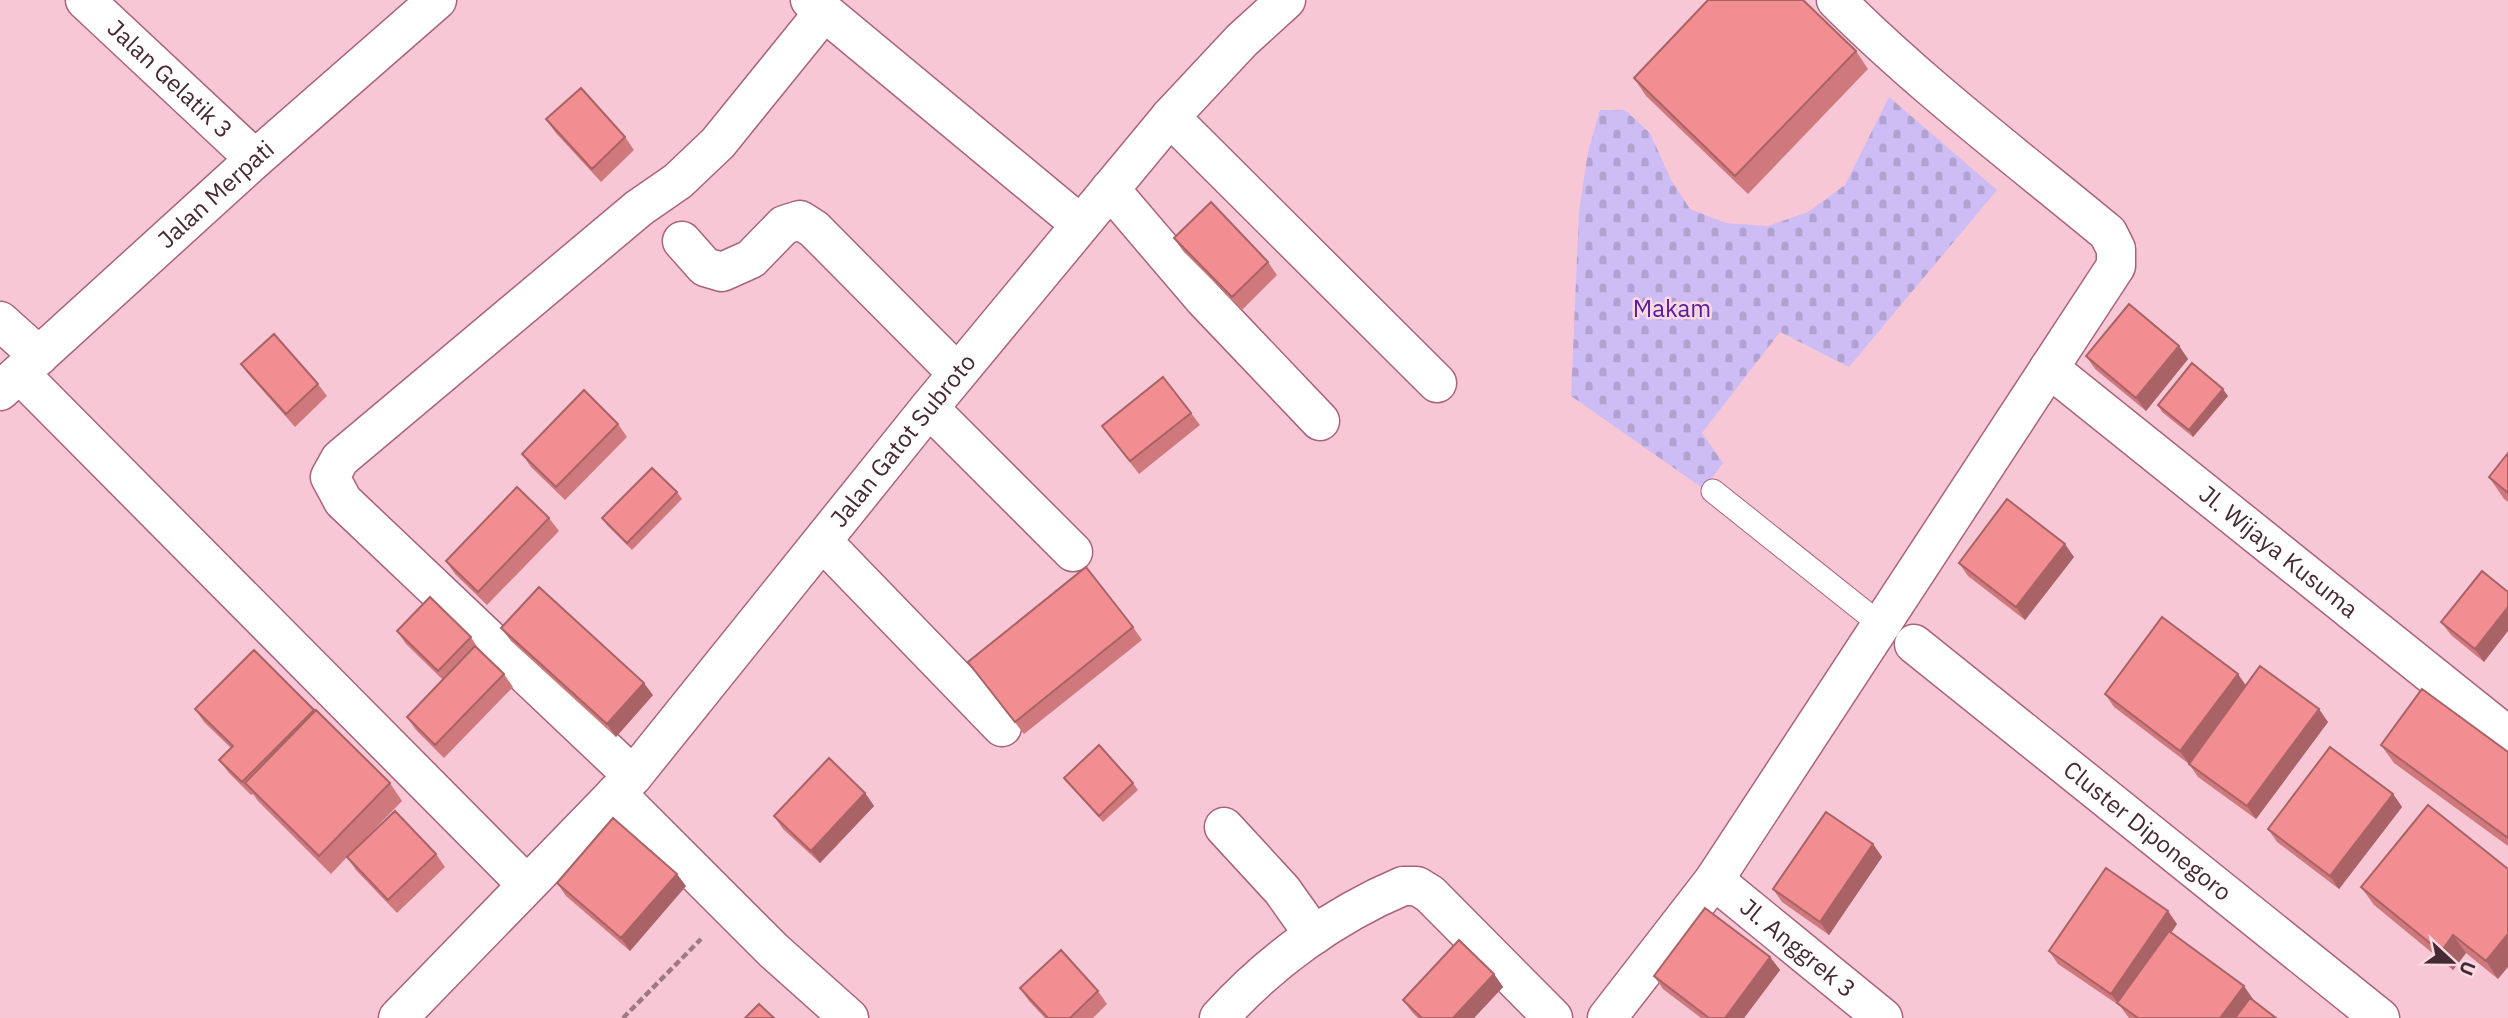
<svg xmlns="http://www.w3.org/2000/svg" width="2508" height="1018" font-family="'IBM Plex Sans',sans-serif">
	<defs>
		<pattern id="cemetery-stones" width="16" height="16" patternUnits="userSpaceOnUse" patternTransform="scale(1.75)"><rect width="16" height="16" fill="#cdbdf4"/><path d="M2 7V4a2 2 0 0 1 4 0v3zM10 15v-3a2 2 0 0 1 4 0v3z" fill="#b1a2d2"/></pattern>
	</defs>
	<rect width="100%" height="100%" fill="#f7c7d6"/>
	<!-- cemetery -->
	<path fill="url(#cemetery-stones)" d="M1889 97 1997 190 1849 367 1780 332 1702 433 1723 463 1704 489 1571 396 1579 212 1588 152 1600 110H1625L1650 133 1671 180 1690 209 1726 223 1768 226 1808 212 1845 185Z"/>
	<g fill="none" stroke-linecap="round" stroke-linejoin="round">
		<!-- service casing -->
		<g stroke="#a9647c" stroke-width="25">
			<path id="service" d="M1713 491 1881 625"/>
		</g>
		<!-- minor casing -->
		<g stroke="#a9647c" stroke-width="41">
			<g id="minor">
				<path id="s1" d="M85 0 255 159"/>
				<path d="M810 0 1080 224"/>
				<path d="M1170 117 1437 383"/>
				<path d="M1110 189 1203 298 1320 421"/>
				<path d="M682 241 705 267 722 272 751 259 784 225 800 220 814 229 957 373"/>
				<path d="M0 321 39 356"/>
				<path id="s2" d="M2049 368 2508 736"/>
				<path d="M20 374 526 884"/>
				<path id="s3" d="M0 391 255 159 437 0"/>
				<path d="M929 408 1073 552"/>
				<path d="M823 542 1002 727"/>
				<path id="s4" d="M1914 644 2380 1018"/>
				<path d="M633 776 343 501 330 477 340 459 639 208 678 181 718 143 824 12"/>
				<path d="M616 793 774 951 849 1018"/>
				<path d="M1224 827 1282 890 1314 935"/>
				<path id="s5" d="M1714 880 1883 1018"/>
				<path id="s6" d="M398 1018 633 776 929 408 1170 117 1242 40 1286 0"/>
				<path d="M1219 1018C1269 962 1334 915 1403 886H1417L1430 894 1553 1018"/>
				<path d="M1607 1018 1714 880 2116 266V249L2108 233C2016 157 1920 84 1836 0"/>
			</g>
		</g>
		<!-- path -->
		<path stroke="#9f7885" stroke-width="4.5" stroke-dasharray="7 3.5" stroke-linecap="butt" d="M623 1018 701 939"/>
		<!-- service -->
		<use href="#service" stroke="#fff" stroke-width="23"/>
		<!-- minor -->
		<use href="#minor" stroke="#fff" stroke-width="38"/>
	</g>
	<!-- wall -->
	<path fill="#d0797d" d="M1856 51 1868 69 1748 194 1646 96 1634 78Z
		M546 119 625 137 634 150 601 182 555 132Z
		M1174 238 1268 262 1277 275 1242 310 1183 251Z
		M2179 346 2188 359 2146 411 2095 369 2086 356Z
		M241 364 318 384 327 396 295 427 250 376Z
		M2228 396 2193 437 2162 412 2158 405Z
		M1191 413 1200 425 1139 474 1102 426Z
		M618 424 627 437 565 500 531 467 522 454Z
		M2508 453V502L2504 499 2489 477Z
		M677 492 682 499 632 550 607 525 602 518Z
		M549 518 559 531 487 605 455 574 446 561Z
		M2074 557 2025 620 1968 576 1959 563Z
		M2508 592 2484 662 2451 635 2441 622Z
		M1133 627 1142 640 1024 734 968 662Z
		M501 628 653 695 616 737 511 641Z
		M397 631 471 637 479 650 504 674 513 687 444 758 416 730 407 717 443 680 406 644Z
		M254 650 390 783 402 801 354 850 436 854 445 867 397 913 356 870 347 857 331 874 258 801 253 794 251 795 229 773 219 760 231 748 204 722 195 709Z
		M2246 686 2328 722 2256 819 2198 777 2189 764 2114 707 2105 694Z
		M2381 745 2508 752V846L2394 763Z
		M1064 778 1133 783 1138 790 1103 822 1069 784Z
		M865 793 874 806 820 863 783 829 774 816Z
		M2393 794 2402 807 2339 889 2277 842 2268 829Z
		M2428 805 2498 979 2466 953 2453 970 2374 905 2361 887Z
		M1873 844 1882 857 1829 935 1782 902 1773 889Z
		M557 883 686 886 630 951 566 896Z
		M2177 924 2171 933 2253 999 2252 1000 2276 1018H2129L2120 1006 2058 964 2049 951Z
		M1770 957 1780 970 1744 1018H1701L1663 989 1654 976Z
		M1494 974 1503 987 1474 1018H1418L1412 1012 1403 1000Z
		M1020 988 1098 991 1107 1004 1093 1018H1045L1029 1001Z"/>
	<!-- shaded-wall -->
	<path fill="#a96366" d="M2179 346 2188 359 2146 411 2136 398Z
		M2223 389 2228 396 2193 437 2189 430Z
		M2065 544 2074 557 2025 620 2016 607Z
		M2508 607V631L2484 662 2475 649Z
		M2238 674 2247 687 2189 764 2180 751Z
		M644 683 653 695 616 737 607 724Z
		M2319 709 2328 722 2256 819 2247 806Z
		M865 793 874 806 820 863 811 851Z
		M2393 794 2402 807 2339 889 2330 876Z
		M1873 844 1882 857 1829 935 1820 922Z
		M677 874 686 886 630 951 621 938Z
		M2168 911 2177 924 2121 1006 2118 1003 2111 994Z
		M2508 934V967L2498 979 2486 961Z
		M2453 935 2466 953 2453 970 2441 952Z
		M1770 957 1780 970 1744 1018H1725Z
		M1494 974 1503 987 1474 1018H1453Z
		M2244 986 2253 999 2239 1018H2220Z"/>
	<!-- building -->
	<path fill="#f28d91" stroke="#a96366" stroke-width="2" d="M1708 0H1803L1856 51 1735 176 1634 78Z
		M581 88 625 137 592 169 546 119Z
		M1211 202 1268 262 1232 297 1174 238Z
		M2129 304 2179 346 2136 398 2086 356Z
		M274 334 318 384 286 414 241 364Z
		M2192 363 2223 389 2189 430 2158 405Z
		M1163 377 1191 413 1130 461 1102 426Z
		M584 390 618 424 556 487 522 454Z
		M2508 453V493L2489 477Z
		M652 468 677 492 627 543 602 518Z
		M517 487 549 518 478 592 446 561Z
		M2007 499 2065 544 2016 607 1959 563Z
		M1086 567 1133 627 1015 722 968 662Z
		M2482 571 2508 592V607L2475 649 2441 622Z
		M539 587 644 683 607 724 501 628Z
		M430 597 471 637 438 671 397 631Z
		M2162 617 2238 674 2180 751 2105 694Z
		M475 646 504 674 435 745 407 717Z
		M254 650 314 710 242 782 219 760 233 746 195 709Z
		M2260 666 2319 709 2247 806 2189 764Z
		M2422 689 2508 752V838L2381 745Z
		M316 710 390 783 319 856 245 783Z
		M1099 745 1133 783 1099 816 1064 778Z
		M2330 747 2393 794 2330 876 2268 829Z
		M829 758 865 793 811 851 774 816Z
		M2428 805 2508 869V934L2486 961 2453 935 2441 952 2361 887Z
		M395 811 436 854 388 900 347 857Z
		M1826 812 1873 844 1820 922 1773 889Z
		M613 818 677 874 621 938 557 883Z
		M2106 868 2168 911 2111 994 2049 951Z
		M1705 908 1770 957 1725 1018H1709L1654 976Z
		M2169 931 2244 986 2220 1018H2138L2117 1003Z
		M1459 940 1494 974 1453 1018H1422L1403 1000Z
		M1061 950 1098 991 1070 1018H1048L1020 988Z
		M2250 998 2276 1018H2235Z
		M759 1004 774 1018H745Z"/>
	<g text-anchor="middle" stroke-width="5" stroke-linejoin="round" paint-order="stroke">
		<!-- street labels -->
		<g font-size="24" fill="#472934" stroke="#fad9e3">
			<text dy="8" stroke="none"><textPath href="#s1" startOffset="116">Jalan Gelatik 3</textPath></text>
			<text dy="8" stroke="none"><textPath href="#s3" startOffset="292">Jalan Merpati</textPath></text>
			<text dy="8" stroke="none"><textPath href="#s6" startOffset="768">Jalan Gatot Subroto</textPath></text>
			<text dy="8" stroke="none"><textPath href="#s2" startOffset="294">Jl. Wijaya Kusuma</textPath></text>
			<text dy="8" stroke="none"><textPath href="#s4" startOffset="299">Cluster Diponegoro</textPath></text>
			<text dy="8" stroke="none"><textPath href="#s5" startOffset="108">Jl. Anggrek 3</textPath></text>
		</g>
		<!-- park labels -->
		<g font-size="24" fill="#571f9a" stroke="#fad9e3">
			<text x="1672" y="317">Makam</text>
		</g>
	</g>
	<!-- north arrow -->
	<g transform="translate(2452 962) rotate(112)" stroke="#fad9e3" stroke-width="5" paint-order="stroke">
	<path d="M0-5L12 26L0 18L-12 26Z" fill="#472934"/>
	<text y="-10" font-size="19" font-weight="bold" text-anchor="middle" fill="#472934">U</text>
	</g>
</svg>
